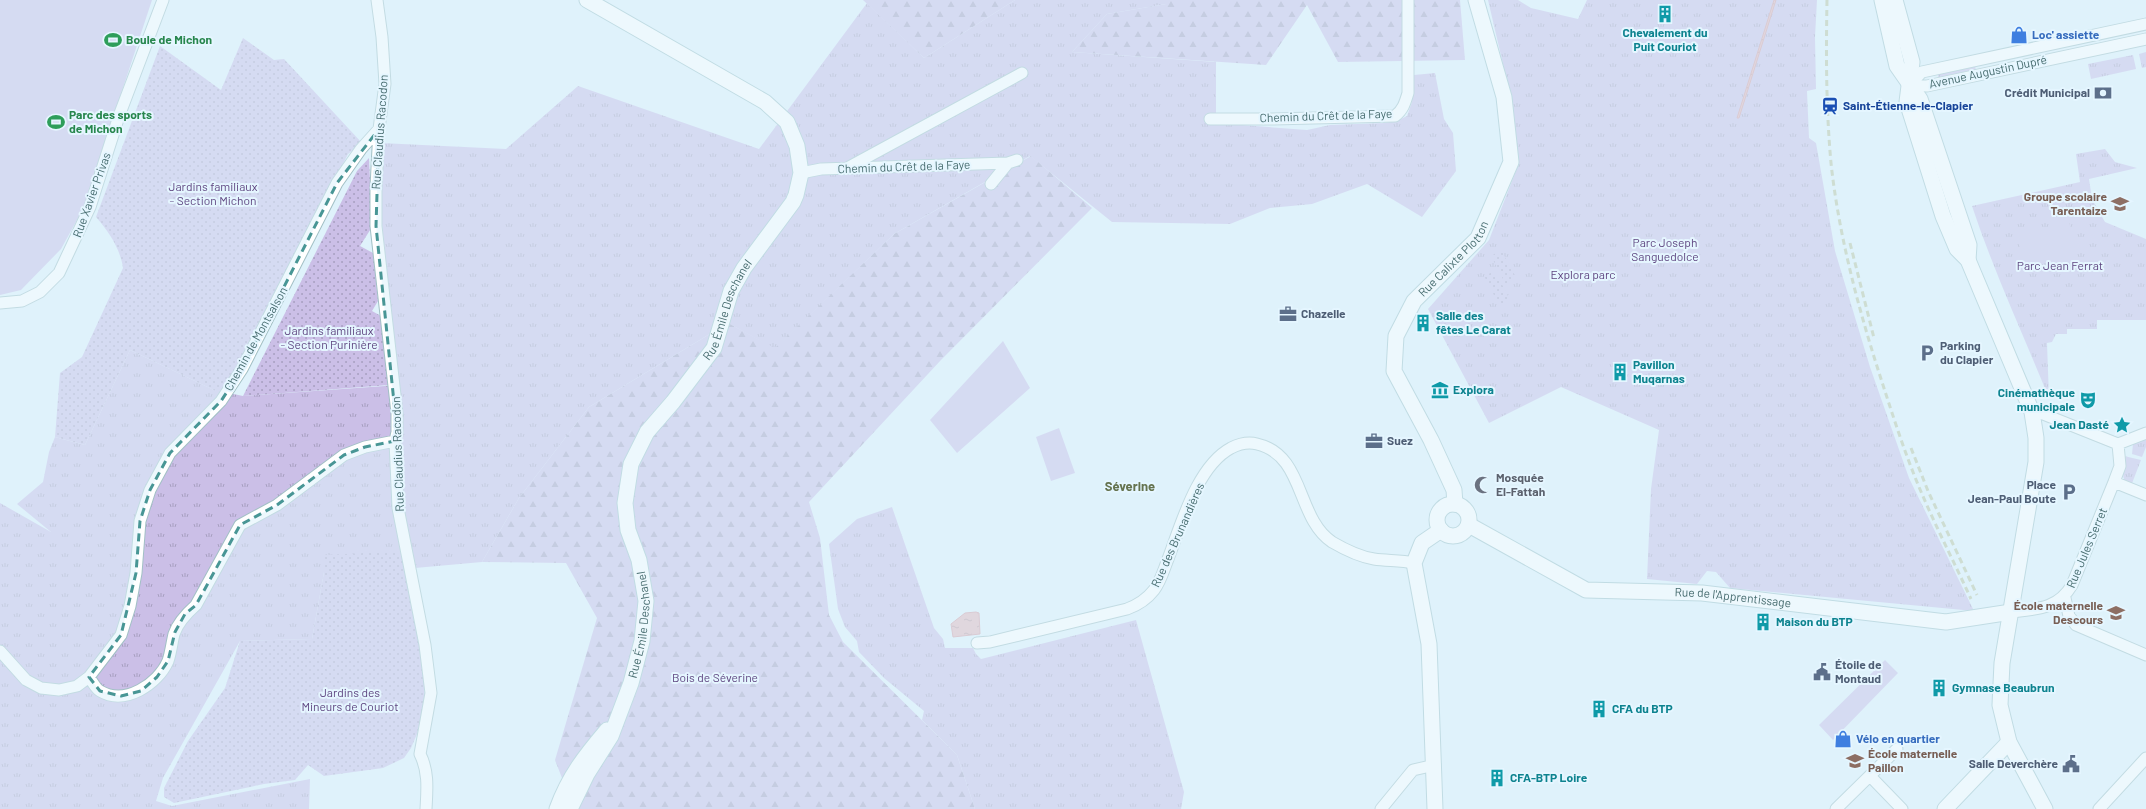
<svg xmlns="http://www.w3.org/2000/svg" width="2146" height="809" font-family="Barlow,sans-serif">
	<defs>
		<pattern id="grass-tufts" width="24" height="20" patternUnits="userSpaceOnUse"><rect width="24" height="20" fill="#cbbfe7"/><path d="M3 7l-1-3M5 7V3M7 7l1-3M15 17l-1-3M17 17v-4M19 17l1-3" fill="none" stroke="#a79fc0"/></pattern>
		<pattern id="forest-firs" width="22" height="20" patternUnits="userSpaceOnUse"><rect width="22" height="20" fill="#cbbfe7"/><path d="M5 1l3.5 6h-7zM16 11l3.5 6h-7z" fill="#a79fc0"/></pattern>
		<pattern id="garden-dots" width="8" height="8" patternUnits="userSpaceOnUse"><rect width="8" height="8" fill="#cbbfe7"/><path d="M2 2h.1M6 6h.1" fill="none" stroke="#a79fc0" stroke-width="1.8" stroke-linecap="round"/></pattern>
		<pattern id="water-ripples" width="26" height="14" patternUnits="userSpaceOnUse"><rect width="26" height="14" fill="#e3b5bb"/><path d="M2 4q2-2 4 0t4 0M15 11q2-2 4 0t4 0" fill="none" stroke="#ba979c"/></pattern>
	</defs>
	<rect width="100%" height="100%" fill="#dff2fb"/>
	<!-- grass -->
	<path fill="url(#grass-tufts)" d="M1015 0H1166V4L1107 14 1072 52 1216 62V123L1307 130 1330 125 1385 123 1399 120 1407 116 1412 102 1414 75 1435 73 1444 119 1453 133 1456 171 1422 217 1367 184 1312 204 1270 208 1230 224 1112 222 1030 156 894 234 775 349 728 323 589 407 519 498 482 562 415 568 325 555 324 572 312 639 240 641 163 778 156 801 172 806 310 779 309 809H0V503L51 532 17 504 43 482 49 452 55 437 85 445 130 350 214 390 243 396 399 385 382 224 381 143 506 149 578 86 759 149 867 3 924 58Z
		M1488 0H1518L1531 8 1578 19 1587 0H1817L1815 37 1816 89 1807 91 1809 138 1816 143 1835 251 1870 367 1909 478 1974 611 1730 588 1716 572 1707 571 1697 584 1647 579 1651 489 1659 430 1561 387 1489 423 1428 309 1489 240 1519 163 1510 94Z
		M2146 52V67L2142 68 2139 54Z
		M2133 55 2136 69 2091 79 2088 64Z
		M1975 65 1976 71 1939 79 1937 72Z
		M2105 149 2115 162 2137 168 2089 179 2092 199 2105 222 2146 239V320H2097V329H2067V334H2056L2052 342 2047 343 2049 398C2023 334 1994 272 1972 206L2080 182 2076 154Z
		M2146 438V447L2142 457 2132 454 2133 444Z
		M2124 456 2141 460 2131 486C2119 481 2124 467 2124 456Z
		M892 507 934 628 943 639 945 648H973L976 654 981 659 1136 620 1184 792 1181 809H975L957 755 922 720 924 711 884 678 859 652 857 641 845 627 838 609 829 544 857 519Z"/>
	<!-- forest -->
	<path fill="url(#forest-firs)" d="M863 0H1015L924 58Z
		M1166 0H1460L1465 60 1338 62 1307 5 1266 65 1072 52 1107 14 1166 4Z
		M1031 156 1092 208 941 360 809 502 820 538 829 615 843 642 957 755 975 809H574L555 760 597 618 566 563 482 562 519 498 589 407 728 323 775 348 894 234Z"/>
	<!-- garden -->
	<path fill="url(#garden-dots)" d="M243 38 274 60 284 59 362 143 348 154 239 368 220 393 130 350 85 445 55 437 60 373 82 357 123 268C120 248 109 232 96 217L160 46 221 90Z
		M369 158 372 227 360 246 373 253 378 301 372 311 381 316 389 385 243 396 357 171Z
		M1501 250 1517 279 1506 285 1491 256Z
		M1495 271 1510 300 1499 305 1484 276Z
		M403 551 423 659 425 700 417 734 411 748 404 758 383 768 324 776 308 765 295 780 264 784 174 803 164 797V788L188 741 225 688 240 641 312 639 324 572V555Z"/>
	<!-- pitch -->
	<path fill="#cbbfe7" d="M0 0H152L83 209 61 249 21 290 0 295Z
		M2069 222 2077 254 2025 267 2017 235Z
		M1003 341 1030 388 957 453 930 420Z
		M1059 428 1075 473 1051 481 1036 437Z
		M1885 660 1898 673 1833 740 1819 725Z"/>
	<!-- water -->
	<path fill="url(#water-ripples)" stroke="#d59ca3" d="M1774 0H1776L1739 118H1737Z
		M976 612 979 613 980 634 953 637 951 624 965 613Z"/>
	<g fill="none" stroke-linecap="round" stroke-linejoin="round">
		<!-- street casing -->
		<g stroke="#a2c0c5" stroke-width="13">
			<path id="street" d="M377 0 382 37 385 84 379 129 376 187V226L397 413V432L395 441 398 508 425 645 431 693 420 754C429 772 427 790 426 809
				M1909 85 1922 72 2146 24
				M1909 85 1927 86 2146 39
				M1210 119H1273L1395 116C1403 110 1405 103 1408 93V0
				M849 167 1022 73
				M801 173 821 169 1008 163 1017 160
				M991 184 1008 163
				M0 303 22 301 40 292 59 273 90 207 119 116 163 0
				M2032 412 2043 414 2118 444
				M2118 444 2146 433
				M2114 482 2146 495
				M2065 598 2069 616 2076 625 2146 655
				M2011 612C2037 609 2058 609 2072 585L2114 482 2120 466 2118 444
				M977 643 990 642 1127 609C1138 605 1147 599 1154 590 1161 581 1164 569 1168 559 1181 525 1197 466 1231 448 1239 444 1249 442 1257 444 1305 455 1296 518 1332 542 1344 549 1361 557 1374 559 1387 561 1400 560 1414 563
				M0 651 26 680 41 688 59 690 77 686 89 677 121 635 130 606 136 573 140 521 150 490 170 453 221 401 242 369 337 183 361 149 379 129
				M89 677C92 681 96 689 100 691 125 706 158 684 168 661 171 652 172 642 174 634 178 622 187 613 196 605L240 525 277 505 344 455 365 447 395 441
				M1870 776 1902 809
				M1381 809 1413 770 1435 765
				M1836 809 1897 749
				M2099 809 2146 758"/>
		</g>
		<!-- secondary casing -->
		<g stroke="#9ec1c7" stroke-width="17">
			<g id="secondary">
				<path d="M1882 0 1897 66 1920 99 1969 245 1968 260"/>
				<path d="M1895 0 1912 62 1907 102 1943 216 1957 249 1968 260 2032 412 2036 438V462L2002 663 2000 705 2009 742 2045 809"/>
				<path id="s1" d="M1455 504 1454 490 1431 440 1394 371 1396 336 1414 301 1478 238 1511 162 1504 97 1476 0"/>
				<circle cx="1453" cy="520" r="16"/>
				<path id="s2" d="M1469 525 1586 590 1702 593 1946 622 2011 612"/>
				<path d="M557 809C569 776 585 756 607 730"/>
				<path id="s3" d="M570 809 587 774 611 736 631 683 642 641 646 601 639 560 628 530 625 503 631 464 647 432 673 402 714 348 731 291 744 268 793 202 796 195 801 173 797 146 787 122 765 102 587 0"/>
				<path d="M1435 809 1429 644 1414 563 1422 543 1441 530"/>
				<path d="M1945 809 2009 742"/>
			</g>
		</g>
		<!-- street -->
		<use href="#street" stroke="#fff" stroke-width="11"/>
		<!-- secondary -->
		<use href="#secondary" stroke="#fff" stroke-width="15"/>
		<!-- rail -->
		<path stroke="#bac3a0" stroke-width="3" stroke-dasharray="6 4" stroke-linecap="butt" d="M1827 0C1826 54 1826 109 1831 163 1839 237 1859 311 1882 382 1894 419 1906 457 1922 494 1937 529 1955 564 1971 599
			M1850 243 1874 338
			M1911 448 1928 491 1977 595"/>
	</g>
	<!-- marked area -->
	<path d="M0 0H2146V809H0ZM379 129 376 226 397 432 395 441 365 447 344 455 277 505 240 525 196 605 185 614 175 632 168 661 157 677 141 691 121 696 100 691 89 677 121 635 136 573 140 521 150 490 170 453 221 401 242 369 337 183Z" fill="#dff2fb" fill-opacity=".55" fill-rule="evenodd"/>
	<path fill="none" stroke="#489695" stroke-width="3" stroke-dasharray="8 5" stroke-linejoin="round" d="M379 129 376 226 397 432 395 441 365 447 344 455 277 505 240 525 196 605 185 614 175 632 168 661 157 677 141 691 121 696 100 691 89 677 121 635 136 573 140 521 150 490 170 453 221 401 242 369 337 183Z"/>
	<!-- icons -->
	<defs>
		<g id="building-bare" transform="scale(1.38)"><path d="M-4-6H4V6H1V3H-1V6H-4ZM-2.5-4.3h1.7v1.8h-1.7ZM.8-4.3h1.7v1.8H.8ZM-2.5-1h1.7V.8h-1.7ZM.8-1h1.7V.8H.8Z" fill="#0f9aa8" stroke="#e5f6ff" stroke-width="2.5" paint-order="stroke"/></g>
		<g id="shop-bare" transform="scale(1.38)"><path d="M-5-2.5h2.3a2.7 3.5 0 0 1 5.4 0H5L5.5 6h-11ZM-1.5-2.5h3a1.5 2.3 0 0 0-3 0Z" fill="#3f7fe0" stroke="#e5f6ff" stroke-width="2.5" paint-order="stroke"/></g>
		<g id="stadium-bare" transform="scale(1.38)"><path d="M0-5a6.5 5 0 1 0 0 10a6.5 5 0 1 0 0-10ZM-3.5-1.8h7v3.6h-7Z" fill="#2e9e5b" stroke="#e5f6ff" stroke-width="2.5" paint-order="stroke"/></g>
		<g id="bank-bare" transform="scale(1.38)"><path d="M-6-4H6V4H-6ZM0-2.3a2.3 2.3 0 1 0 0 4.6a2.3 2.3 0 1 0 0-4.6Z" fill="#5c6f8a" stroke="#e5f6ff" stroke-width="2.5" paint-order="stroke"/></g>
		<g id="station-bare" transform="scale(1.38)"><path d="M-3-6H3Q5-6 5-4V2Q5 4 3 4L4.5 6H3L1.5 4h-3L-3 6H-4.5L-3 4Q-5 4-5 2V-4Q-5-6-3-6ZM-3.5-4v3h7v-3ZM-3.5 1v1.5H-2V1ZM2 1v1.5H3.5V1Z" fill="#1a4fb4" stroke="#e5f6ff" stroke-width="2.5" paint-order="stroke"/></g>
		<g id="school-bare" transform="scale(1.38)"><path d="M0-5L7-2L0 1L-7-2ZM-4 1L0 2.5L4 1V4Q0 6-4 4Z" fill="#8d6e63" stroke="#e5f6ff" stroke-width="2.5" paint-order="stroke"/></g>
		<g id="office-bare" transform="scale(1.38)"><path d="M-6-3h4V-5.5h4V-3h4V5H-6ZM-1-4.5V-3h2v-1.5ZM-6 0V1H6V0Z" fill="#5c6f8a" stroke="#e5f6ff" stroke-width="2.5" paint-order="stroke"/></g>
		<g id="parking-bare" transform="scale(1.38)"><path d="M-3.5-5.5H1a3.5 3.5 0 0 1 0 7H-1V5.5H-3.5ZM-1-3.4V-.6H.8a1.4 1.4 0 0 0 0-2.8Z" fill="#5c6f8a" stroke="#e5f6ff" stroke-width="2.5" paint-order="stroke"/></g>
		<g id="museum-bare" transform="scale(1.38)"><path d="M0-6L6-3V-2H-6V-3ZM-5-1h2V3h-2ZM-1-1h2V3h-2ZM3-1h2V3H3ZM-6 4H6V6H-6Z" fill="#0f9aa8" stroke="#e5f6ff" stroke-width="2.5" paint-order="stroke"/></g>
		<g id="theatre-bare" transform="scale(1.38)"><path d="M-5-5.5Q0-4 5-5.5V0Q5 5 0 6Q-5 5-5 0ZM-3.3-2.5H-1v1.5H-3.3ZM1-2.5H3.3v1.5H1ZM-2.8 1Q0 5.5 2.8 1Z" fill="#0f9aa8" stroke="#e5f6ff" stroke-width="2.5" paint-order="stroke"/></g>
		<g id="sight-bare" transform="scale(1.38)"><path d="M0-6L1.8-2.2L6-1.7L2.9 1.2L3.7 5.4L0 3.3L-3.7 5.4L-2.9 1.2L-6-1.7L-1.8-2.2Z" fill="#0f9aa8" stroke="#e5f6ff" stroke-width="2.5" paint-order="stroke"/></g>
		<g id="mosque-bare" transform="scale(1.38)"><path d="M3.5-4.9A6 6 0 1 0 3.5 4.9A5 5 0 1 1 3.5-4.9Z" fill="#6b7280" stroke="#e5f6ff" stroke-width="2.5" paint-order="stroke"/></g>
		<g id="civic-bare" transform="scale(1.38)"><path d="M-.6-6.5H3V-4.5H.6V-3L4-1V1h2V6H-6V1h2V-1L-.6-3ZM-1.2 2.5V6h2.4V2.5Z" fill="#5c6f8a" stroke="#e5f6ff" stroke-width="2.5" paint-order="stroke"/></g>
	</defs>
	<g fill-rule="evenodd">
		<use href="#building-bare" x="1665" y="14"/>
		<use href="#shop-bare" x="2019" y="35"/>
		<use href="#stadium-bare" x="113" y="40"/>
		<use href="#bank-bare" x="2103" y="93"/>
		<use href="#station-bare" x="1830" y="106"/>
		<use href="#stadium-bare" x="56" y="122"/>
		<use href="#school-bare" x="2120" y="204"/>
		<use href="#office-bare" x="1288" y="314"/>
		<use href="#building-bare" x="1423" y="323"/>
		<use href="#parking-bare" x="1927" y="353"/>
		<use href="#building-bare" x="1620" y="372"/>
		<use href="#museum-bare" x="1440" y="390"/>
		<use href="#theatre-bare" x="2088" y="400"/>
		<use href="#sight-bare" x="2122" y="425"/>
		<use href="#office-bare" x="1374" y="441"/>
		<use href="#mosque-bare" x="1483" y="485"/>
		<use href="#parking-bare" x="2069" y="492"/>
		<use href="#school-bare" x="2116" y="613"/>
		<use href="#building-bare" x="1763" y="622"/>
		<use href="#civic-bare" x="1822" y="672"/>
		<use href="#building-bare" x="1939" y="688"/>
		<use href="#building-bare" x="1599" y="709"/>
		<use href="#shop-bare" x="1843" y="739"/>
		<use href="#school-bare" x="1855" y="761"/>
		<use href="#civic-bare" x="2071" y="764"/>
		<use href="#building-bare" x="1497" y="778"/>
	</g>
	<g text-anchor="middle" stroke-width="4" stroke-linejoin="round" paint-order="stroke">
		<!-- culture labels -->
		<g font-size="12" font-weight="bold" fill="#0d838f" stroke="#e5f6ff" text-anchor="start">
			<text x="1665" y="37" text-anchor="middle">Chevalement du<tspan x="1665" dy="14">Puit Couriot</tspan></text>
			<text x="1436" y="320">Salle des<tspan x="1436" dy="14">fêtes Le Carat</tspan></text>
			<text x="1633" y="369">Pavillon<tspan x="1633" dy="14">Muqarnas</tspan></text>
			<text x="1453" y="394">Explora</text>
			<text x="2075" y="397" text-anchor="end">Cinémathèque<tspan x="2075" dy="14">municipale</tspan></text>
			<text x="2109" y="429" text-anchor="end">Jean Dasté</text>
			<text x="1776" y="626">Maison du BTP</text>
			<text x="1952" y="692">Gymnase Beaubrun</text>
			<text x="1612" y="713">CFA du BTP</text>
			<text x="1510" y="782">CFA-BTP Loire</text>
		</g>
		<!-- shop labels -->
		<g font-size="12" font-weight="bold" fill="#366cbe" stroke="#e5f6ff" text-anchor="start">
			<text x="2032" y="39">Loc' assiette</text>
			<text x="1856" y="743">Vélo en quartier</text>
		</g>
		<!-- leisure labels -->
		<g font-size="12" font-weight="bold" fill="#27864d" stroke="#e5f6ff" text-anchor="start">
			<text x="126" y="44">Boule de Michon</text>
			<text x="69" y="119">Parc des sports<tspan x="69" dy="14">de Michon</tspan></text>
		</g>
		<!-- street labels -->
		<g font-size="12" fill="#486d70" stroke="#e5f6ff">
			<text transform="translate(1988 72) rotate(-12)" y="4">Avenue Augustin Dupré</text>
			<text transform="translate(1326 116) rotate(-2)" y="4">Chemin du Crêt de la Faye</text>
			<text transform="translate(380 132) rotate(-86)" y="4">Rue Claudius Racodon</text>
			<text transform="translate(904 167) rotate(-2)" y="4">Chemin du Crêt de la Faye</text>
			<text transform="translate(92 195) rotate(-70)" y="4">Rue Xavier Privas</text>
			<text dy="4" stroke="none"><textPath href="#s1" startOffset="280">Rue Calixte Plotton</textPath></text>
			<text dy="4" stroke="none"><textPath href="#s3" startOffset="548">Rue Émile Deschanel</textPath></text>
			<text transform="translate(256 339) rotate(-61)" y="4">Chemin de Montsalson</text>
			<text transform="translate(398 454) rotate(-92)" y="4">Rue Claudius Racodon</text>
			<text transform="translate(1178 535) rotate(-66)" y="4">Rue des Brunandières</text>
			<text transform="translate(2087 548) rotate(-67)" y="4">Rue Jules Serret</text>
			<text dy="4" stroke="none"><textPath href="#s2" startOffset="281">Rue de l'Apprentissage</textPath></text>
			<text dy="4" stroke="none"><textPath href="#s3" startOffset="200">Rue Émile Deschanel</textPath></text>
		</g>
		<!-- service labels -->
		<g font-size="12" font-weight="bold" fill="#4e5e75" stroke="#e5f6ff" text-anchor="start">
			<text x="2090" y="97" text-anchor="end">Crédit Municipal</text>
			<text x="1301" y="318">Chazelle</text>
			<text x="1940" y="350">Parking<tspan x="1940" dy="14">du Clapier</tspan></text>
			<text x="1387" y="445">Suez</text>
			<text x="2056" y="489" text-anchor="end">Place<tspan x="2056" dy="14">Jean-Paul Boute</tspan></text>
			<text x="1835" y="669">Étoile de<tspan x="1835" dy="14">Montaud</tspan></text>
			<text x="2058" y="768" text-anchor="end">Salle Deverchère</text>
		</g>
		<!-- transit labels -->
		<g font-size="12" font-weight="bold" fill="#164399" stroke="#e5f6ff" text-anchor="start">
			<text x="1843" y="110">Saint-Étienne-le-Clapier</text>
		</g>
		<!-- park labels -->
		<g font-size="12" fill="#5f4681" stroke="#e5f6ff">
			<text x="213" y="191">Jardins familiaux<tspan x="213" dy="14">- Section Michon</tspan></text>
			<text x="1665" y="247">Parc Joseph<tspan x="1665" dy="14">Sanguedolce</tspan></text>
			<text x="2060" y="270">Parc Jean Ferrat</text>
			<text x="1583" y="279">Explora parc</text>
			<text x="329" y="335">Jardins familiaux<tspan x="329" dy="14">- Section Purinière</tspan></text>
			<text x="715" y="682">Bois de Séverine</text>
			<text x="350" y="697">Jardins des<tspan x="350" dy="14">Mineurs de Couriot</tspan></text>
		</g>
		<!-- education labels -->
		<g font-size="12" font-weight="bold" fill="#785e54" stroke="#e5f6ff" text-anchor="end">
			<text x="2107" y="201">Groupe scolaire<tspan x="2107" dy="14">Tarentaize</tspan></text>
			<text x="2103" y="610">École maternelle<tspan x="2103" dy="14">Descours</tspan></text>
			<text x="1868" y="758" text-anchor="start">École maternelle<tspan x="1868" dy="14">Paillon</tspan></text>
		</g>
		<!-- worship labels -->
		<g font-size="12" font-weight="bold" fill="#5b616d" stroke="#e5f6ff" text-anchor="start">
			<text x="1496" y="482">Mosquée<tspan x="1496" dy="14">El-Fattah</tspan></text>
		</g>
		<!-- neighbourhood labels -->
		<g font-size="13" font-weight="bold" fill="#65734f" stroke="#e5f6ff">
			<text x="1130" y="491">Séverine</text>
		</g>
	</g>
</svg>
